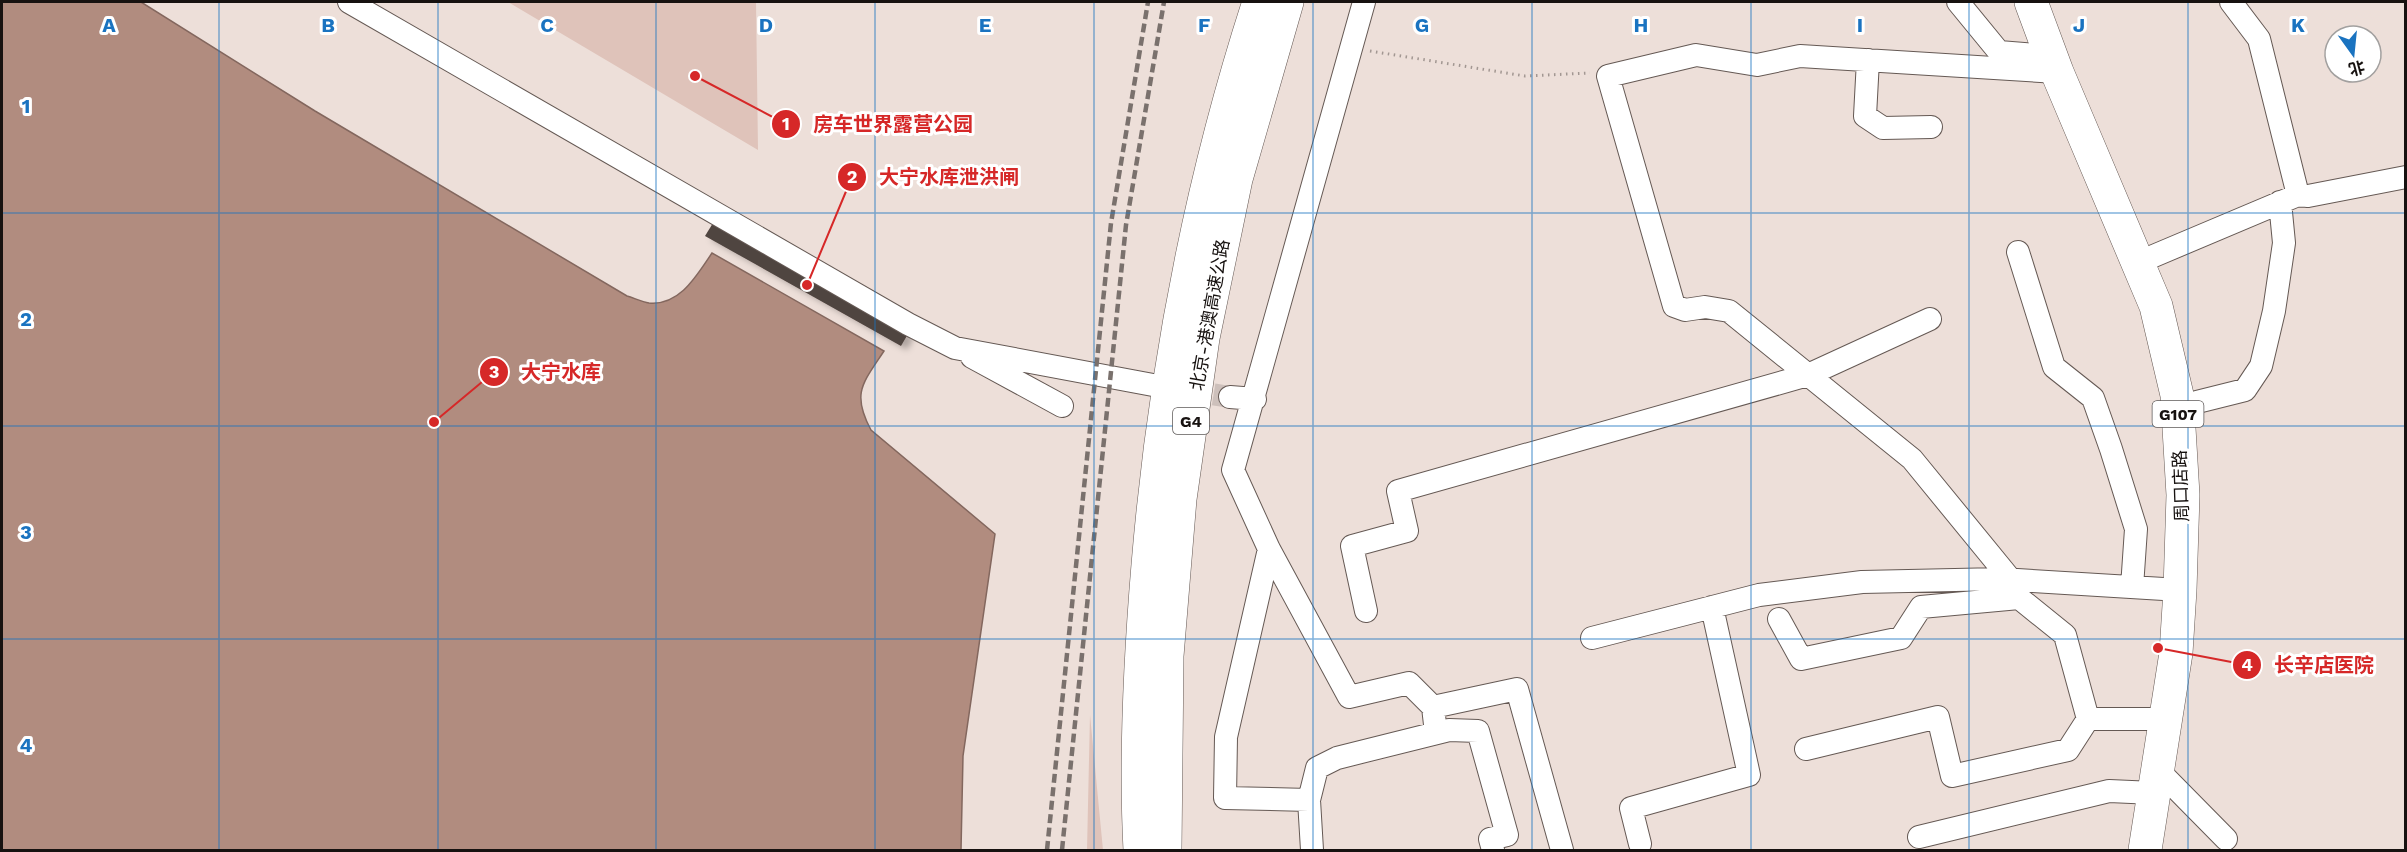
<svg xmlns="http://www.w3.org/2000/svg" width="2407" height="852" font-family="'Work Sans','Noto Sans SC',sans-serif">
	<defs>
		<filter id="shadow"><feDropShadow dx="6" dy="4" stdDeviation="3" flood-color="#0004"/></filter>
	</defs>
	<rect width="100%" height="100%" fill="#eddfd9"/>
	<!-- green -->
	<path fill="#dfc3ba" d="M508 2H756L758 150Z
		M1090 715 1103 850H1087Z"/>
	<!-- water -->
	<path fill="#b18c7f" stroke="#83675e" stroke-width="1.5" d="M2 2H141L315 111 627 296C634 298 642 302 649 303 680 306 697 275 712 253L884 351C863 383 851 393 871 430L995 534 963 756 961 850H2Z"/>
	<!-- building -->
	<path fill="#50443f" filter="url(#shadow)" d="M713 223 908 334 901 346 705 236Z"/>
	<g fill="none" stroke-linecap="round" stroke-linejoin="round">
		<!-- minor-tunnel -->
		<path stroke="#cdc0bb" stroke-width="22" stroke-dasharray="22 11" stroke-linecap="butt" d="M1181 389 1230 397"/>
		<!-- minor casing -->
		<g stroke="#655954" stroke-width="24">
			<path id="minor" d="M349 2 908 324 955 348 1153 385
				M1364 2 1233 470 1269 549 1349 697 1409 683 1433 707 1436 733
				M1958 2 1999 52 2051 56
				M2231 2 2259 39 2298 195
				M1868 60 1865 116 1883 128 1931 127
				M2018 252 2054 367 2093 398 2111 449 2136 529 2132 587
				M2137 263 2298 195 2308 196 2406 177
				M972 357 1062 406
				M1230 397 1255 399
				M2197 402 2245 390 2261 366 2274 311 2284 243 2280 202
				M1269 549 1226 737 1225 798 1309 800
				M2011 580 1912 459 1729 311 1705 307 1685 310 1674 306 1608 76 1696 55 1757 65 1800 56 2057 72
				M1366 611 1352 546 1407 531 1398 491 1808 375 1930 319
				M1779 619 1801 659 1901 638 1921 607 2019 598 2065 635 2088 719H2165
				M1592 638 1759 595 1862 582 2001 579 2180 590
				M1433 707 1517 689 1562 850
				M1806 749 1938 717 1952 776 2068 750 2088 719
				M2157 769 2226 839
				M1919 837 2109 791 2154 793
				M1640 844 1631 808 1749 775 1712 607
				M1312 850 1309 800 1317 768 1337 758 1449 730 1478 731 1507 835 1490 839 1493 850"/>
		</g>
		<!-- highway casing -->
		<g stroke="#655954" stroke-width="34">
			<path id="highway" d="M2031 2 2057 72 2156 306 2177 395 2183 495 2180 590 2176 653 2145 850
				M1140 850C1135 756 1140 660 1148 565 1164 374 1200 184 1259 2
				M1165 850 1167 656 1180 499 1203 338 1236 179 1287 2"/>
		</g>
		<!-- path -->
		<path stroke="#a29792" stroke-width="3" stroke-dasharray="1.5 4.5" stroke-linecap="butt" d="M1370 51 1525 76 1590 73"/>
		<!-- minor -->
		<use href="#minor" stroke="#fff" stroke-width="22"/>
		<!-- highway -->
		<use href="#highway" stroke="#fff" stroke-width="33"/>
		<!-- rail -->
		<path stroke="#7a716d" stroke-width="4.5" stroke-dasharray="9 4.5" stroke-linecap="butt" d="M1047 850 1111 223 1148 2
			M1062 850 1126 225 1164 2"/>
	</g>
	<!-- grid -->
	<path fill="none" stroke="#1a73c0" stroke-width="1.5" stroke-opacity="0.55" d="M219 2V850M438 2V850M656 2V850M875 2V850M1094 2V850M1313 2V850M1532 2V850M1751 2V850M1969 2V850M2188 2V850M2 213H2406M2 426H2406M2 639H2406"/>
	<g text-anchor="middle" stroke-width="6" stroke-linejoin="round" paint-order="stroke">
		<!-- shield labels -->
		<g fill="#fff" stroke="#5d5958" stroke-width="1.5">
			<rect x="2152.5" y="401" width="51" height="26" rx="4.5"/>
			<rect x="1173" y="408" width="36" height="26" rx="4.5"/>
		</g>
		<g font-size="16" font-weight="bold" fill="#171210">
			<text x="2178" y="420">G107</text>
			<text x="1191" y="427">G4</text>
		</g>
		<!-- street labels -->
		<g font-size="18" fill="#171210" stroke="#fff">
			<text transform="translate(1210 315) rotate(-80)" y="6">北京-港澳高速公路</text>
			<text transform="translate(2181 486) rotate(-92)" y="6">周口店路</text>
		</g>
	</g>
	<g font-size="20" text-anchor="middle" font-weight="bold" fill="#1a73c0" stroke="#fff" stroke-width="6" stroke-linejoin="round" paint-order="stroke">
		<text x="109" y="32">A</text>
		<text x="328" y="32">B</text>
		<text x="547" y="32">C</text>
		<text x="766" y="32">D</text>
		<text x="985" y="32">E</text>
		<text x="1204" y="32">F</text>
		<text x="1422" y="32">G</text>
		<text x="1641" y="32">H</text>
		<text x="1860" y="32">I</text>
		<text x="2079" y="32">J</text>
		<text x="2298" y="32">K</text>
		<text x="26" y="113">1</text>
		<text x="26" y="326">2</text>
		<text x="26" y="539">3</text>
		<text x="26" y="752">4</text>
	</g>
	<!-- callouts -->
	<path fill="none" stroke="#d62828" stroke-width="2" d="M695 76L786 124M807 285L852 177M434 422L494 372M2158 648L2247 665"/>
	<g fill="#d62828" stroke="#fff" stroke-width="2">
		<circle cx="695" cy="76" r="6"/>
		<circle cx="807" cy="285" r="6"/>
		<circle cx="434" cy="422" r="6"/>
		<circle cx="2158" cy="648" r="6"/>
		<circle cx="786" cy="124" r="15"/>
		<circle cx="852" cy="177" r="15"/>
		<circle cx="494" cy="372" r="15"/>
		<circle cx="2247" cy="665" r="15"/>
	</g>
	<g font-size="18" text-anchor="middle" font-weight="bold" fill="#fff">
		<text x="786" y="130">1</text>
		<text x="852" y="183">2</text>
		<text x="494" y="378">3</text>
		<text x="2247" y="671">4</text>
	</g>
	<g font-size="20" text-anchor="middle" font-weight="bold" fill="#d62828" stroke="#fff" stroke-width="6" stroke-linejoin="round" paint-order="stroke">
		<text x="893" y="131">房车世界露营公园</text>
		<text x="949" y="184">大宁水库泄洪闸</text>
		<text x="561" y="379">大宁水库</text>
		<text x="2324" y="672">长辛店医院</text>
	</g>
	<!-- border -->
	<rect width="2407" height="852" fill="none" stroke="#171210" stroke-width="6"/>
	<!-- north arrow -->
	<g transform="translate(2353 54) rotate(165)"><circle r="28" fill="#ffffff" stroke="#a2a09f" stroke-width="1.5"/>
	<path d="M0-4.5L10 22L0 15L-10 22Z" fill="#1a73c0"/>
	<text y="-9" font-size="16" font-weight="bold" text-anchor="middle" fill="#171210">北</text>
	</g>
</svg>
